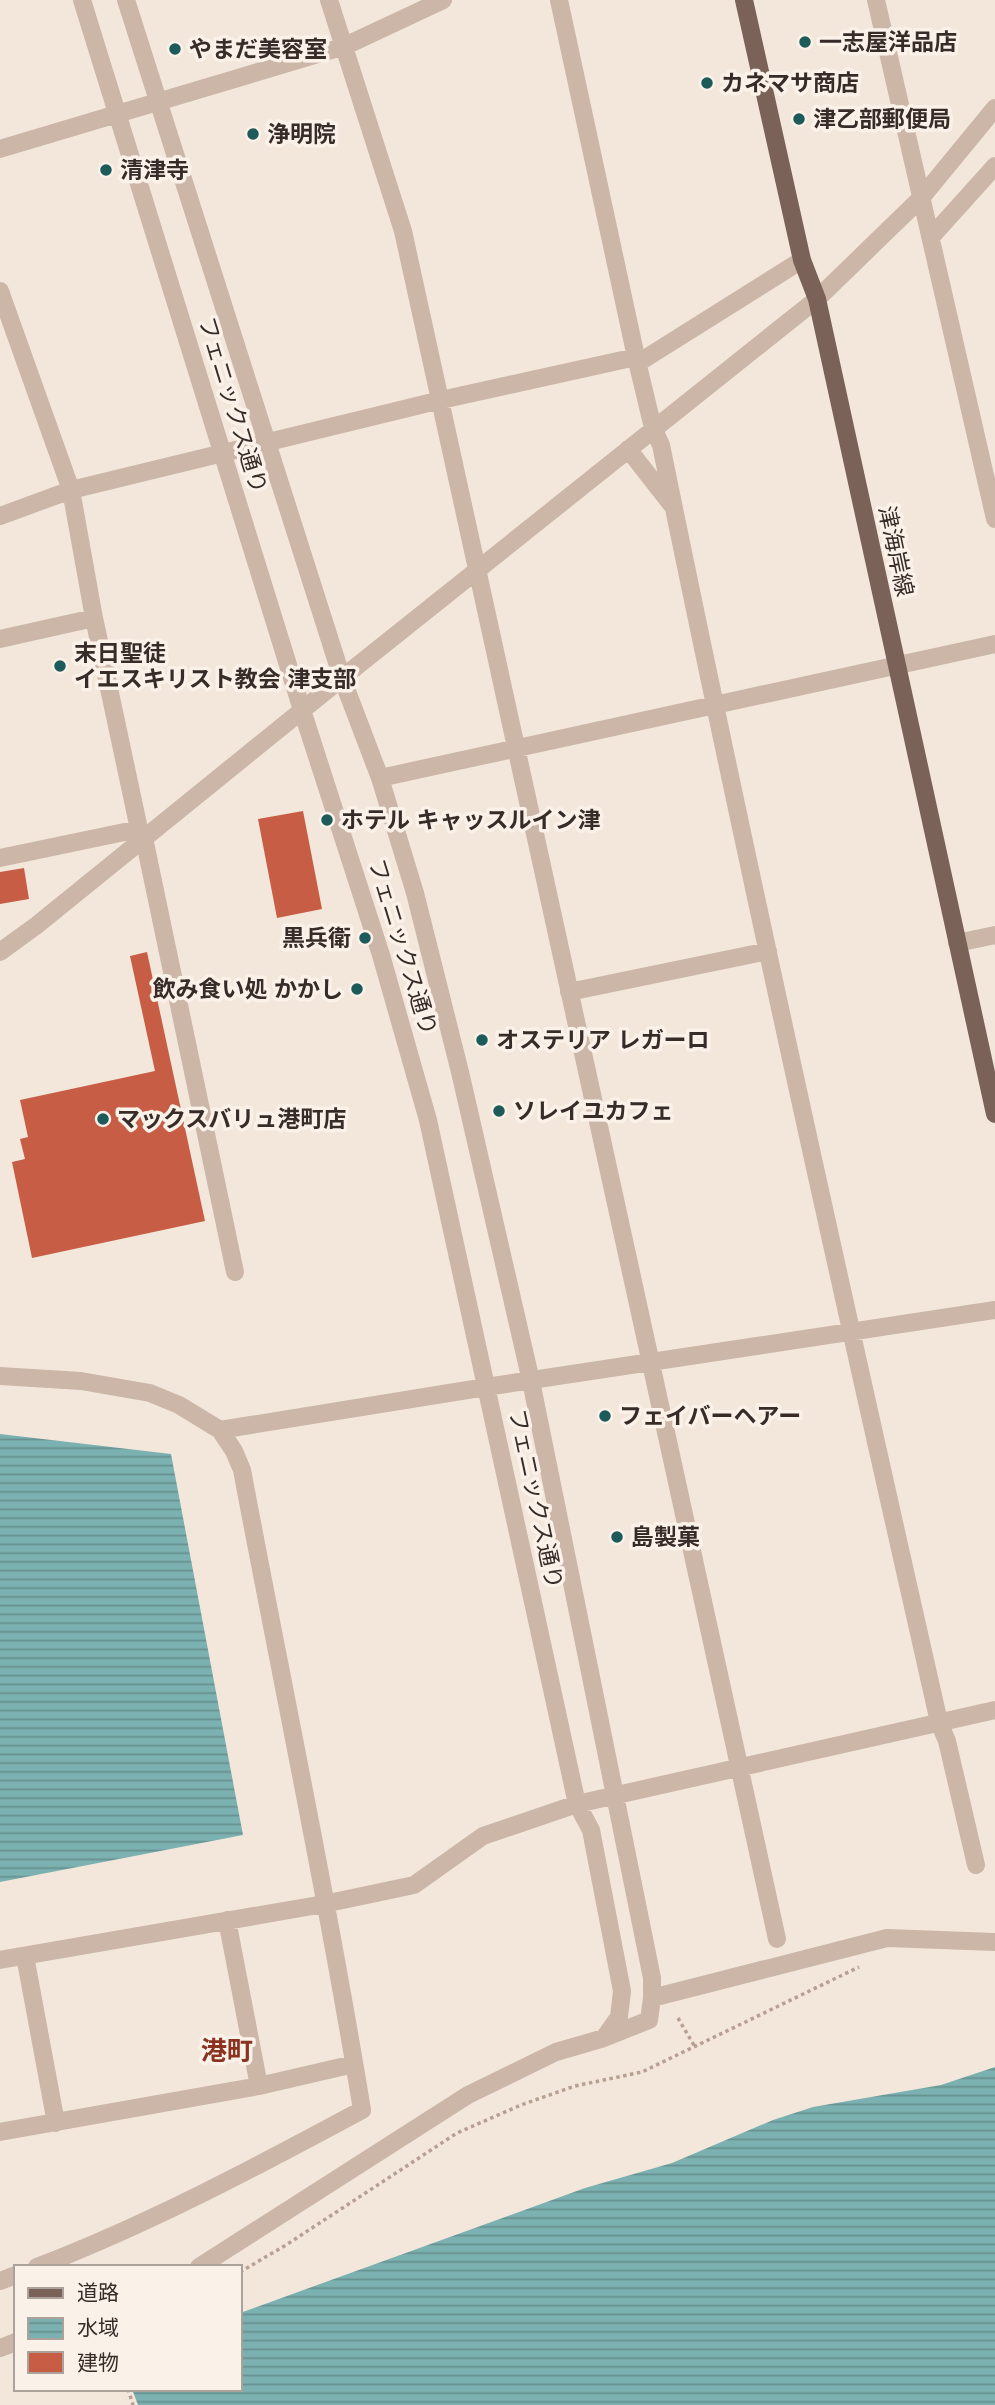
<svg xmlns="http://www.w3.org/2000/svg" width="995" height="2405" font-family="Quicksand,'Noto Sans JP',sans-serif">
	<defs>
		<pattern id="water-rules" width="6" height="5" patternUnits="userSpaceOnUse" patternTransform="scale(1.75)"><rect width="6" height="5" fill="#7bb1b0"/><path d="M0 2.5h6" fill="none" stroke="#66908f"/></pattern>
	</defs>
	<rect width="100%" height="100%" fill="#f3e7dc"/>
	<!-- water -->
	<path fill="url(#water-rules)" d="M0 1434 171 1454 243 1835 0 1882Z
		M995 2067V2405H138L132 2389H240V2313L585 2188 672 2163 773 2120 813 2107 941 2085Z"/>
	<!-- building -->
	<path fill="#c85d45" d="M303 811 322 909 277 918 258 819Z
		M24 868 29 899 0 904V872Z
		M147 952 205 1221 32 1258 12 1162 25 1159 20 1139 28 1137 20 1100 155 1071 130 956Z"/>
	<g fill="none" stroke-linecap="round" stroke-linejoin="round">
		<!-- path -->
		<path stroke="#b7a092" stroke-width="3.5" stroke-dasharray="3.5 3.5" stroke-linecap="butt" d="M678 2018 695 2047
			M240 2272 286 2245 457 2133 521 2105 575 2086 642 2072 859 1967
			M128 2389 133 2405"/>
		<!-- minor -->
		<path stroke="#cbb6a8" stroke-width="18" d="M82 0 302 710 381 955 428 1120 577 1804 591 1830 622 1991 619 2017 604 2038
			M126 0 342 678 380 778 415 893 460 1072 531 1381 652 1978V1998L649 2020 604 2038 556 2052 468 2095 199 2267
			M329 0 403 231 777 1939
			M559 0 636 357 653 428 661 445C748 872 843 1297 939 1722L947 1741 976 1865
			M876 0 995 519
			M0 149 345 46 443 0
			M932 236 995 166
			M0 291 71 490 94 618 139 829 144 838 235 1272
			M638 363 802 260
			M628 449 671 504
			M0 516 71 490 441 400 636 357
			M0 639 94 618
			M380 778 995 644
			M0 858 139 829
			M957 943 995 935
			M0 952 37 925 342 678 817 299 921 198 995 108
			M569 992 768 951
			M0 1376 81 1381 150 1393 179 1405 220 1430 234 1451 242 1470C282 1683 327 1896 362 2110 256 2167 149 2224 37 2267
			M220 1430 486 1387 995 1310
			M227 1920 259 2086
			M25 1956 56 2123
			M0 1960 324 1904 414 1885 483 1836 577 1804 995 1710
			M652 1998 887 1938 995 1942
			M0 2132 259 2086 354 2064
			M0 2281 16 2275
			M0 2348 16 2342"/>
		<!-- major -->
		<path stroke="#7a6259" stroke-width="18" d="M744 0 802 260 817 299 995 1114"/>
	</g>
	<!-- markers -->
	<g fill="#1d5a5a" stroke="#faf1e9" stroke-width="2.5">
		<circle cx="805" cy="42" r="7"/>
		<circle cx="175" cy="49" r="7"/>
		<circle cx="707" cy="83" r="7"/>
		<circle cx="799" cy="119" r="7"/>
		<circle cx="253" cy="134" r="7"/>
		<circle cx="106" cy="170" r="7"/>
		<circle cx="60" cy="666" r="7"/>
		<circle cx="327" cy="820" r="7"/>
		<circle cx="365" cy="938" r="7"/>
		<circle cx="357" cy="989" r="7"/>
		<circle cx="482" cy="1040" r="7"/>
		<circle cx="499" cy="1111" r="7"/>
		<circle cx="103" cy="1119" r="7"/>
		<circle cx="605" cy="1416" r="7"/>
		<circle cx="617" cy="1537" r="7"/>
	</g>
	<g text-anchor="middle" stroke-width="7" stroke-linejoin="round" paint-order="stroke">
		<!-- poi labels -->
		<g font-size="23" font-weight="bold" fill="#382c28" stroke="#faf1e9" text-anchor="start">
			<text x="819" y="50">一志屋洋品店</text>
			<text x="189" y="57">やまだ美容室</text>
			<text x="721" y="91">カネマサ商店</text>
			<text x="813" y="127">津乙部郵便局</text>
			<text x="267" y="142">浄明院</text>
			<text x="120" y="178">清津寺</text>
			<text x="74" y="661">末日聖徒<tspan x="74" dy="26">イエスキリスト教会 津支部</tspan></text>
			<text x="341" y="828">ホテル キャッスルイン津</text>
			<text x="351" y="946" text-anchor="end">黒兵衛</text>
			<text x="343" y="997" text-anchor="end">飲み食い処 かかし</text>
			<text x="496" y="1048">オステリア レガーロ</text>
			<text x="513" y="1119">ソレイユカフェ</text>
			<text x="117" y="1127">マックスバリュ港町店</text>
			<text x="619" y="1424">フェイバーヘアー</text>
			<text x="631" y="1545">島製菓</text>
		</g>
		<!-- street labels -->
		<g font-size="23" fill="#382c28" stroke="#faf1e9">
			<text transform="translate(233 405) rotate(73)" y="8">フェニックス通り</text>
			<text transform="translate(896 551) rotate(78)" y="8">津海岸線</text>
			<text transform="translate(403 947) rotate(73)" y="8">フェニックス通り</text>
			<text transform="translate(536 1499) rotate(78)" y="8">フェニックス通り</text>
		</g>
		<!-- quarter labels -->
		<g font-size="26" font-weight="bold" fill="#893320" stroke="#faf1e9">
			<text x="227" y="2060">港町</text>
		</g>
	</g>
	<!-- legend -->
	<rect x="14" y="2265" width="228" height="126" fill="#faf1e9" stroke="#aca29c" stroke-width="2"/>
	<rect x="28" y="2288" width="35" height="10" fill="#7a6259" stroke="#aca29c" stroke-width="2"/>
	<text x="77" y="2300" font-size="21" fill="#382c28">道路</text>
	<rect x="28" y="2318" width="35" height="21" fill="url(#water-rules)" stroke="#aca29c" stroke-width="2"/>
	<text x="77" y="2335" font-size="21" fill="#382c28">水域</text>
	<rect x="28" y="2352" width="35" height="21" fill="#c85d45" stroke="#aca29c" stroke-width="2"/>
	<text x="77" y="2370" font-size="21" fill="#382c28">建物</text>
</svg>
